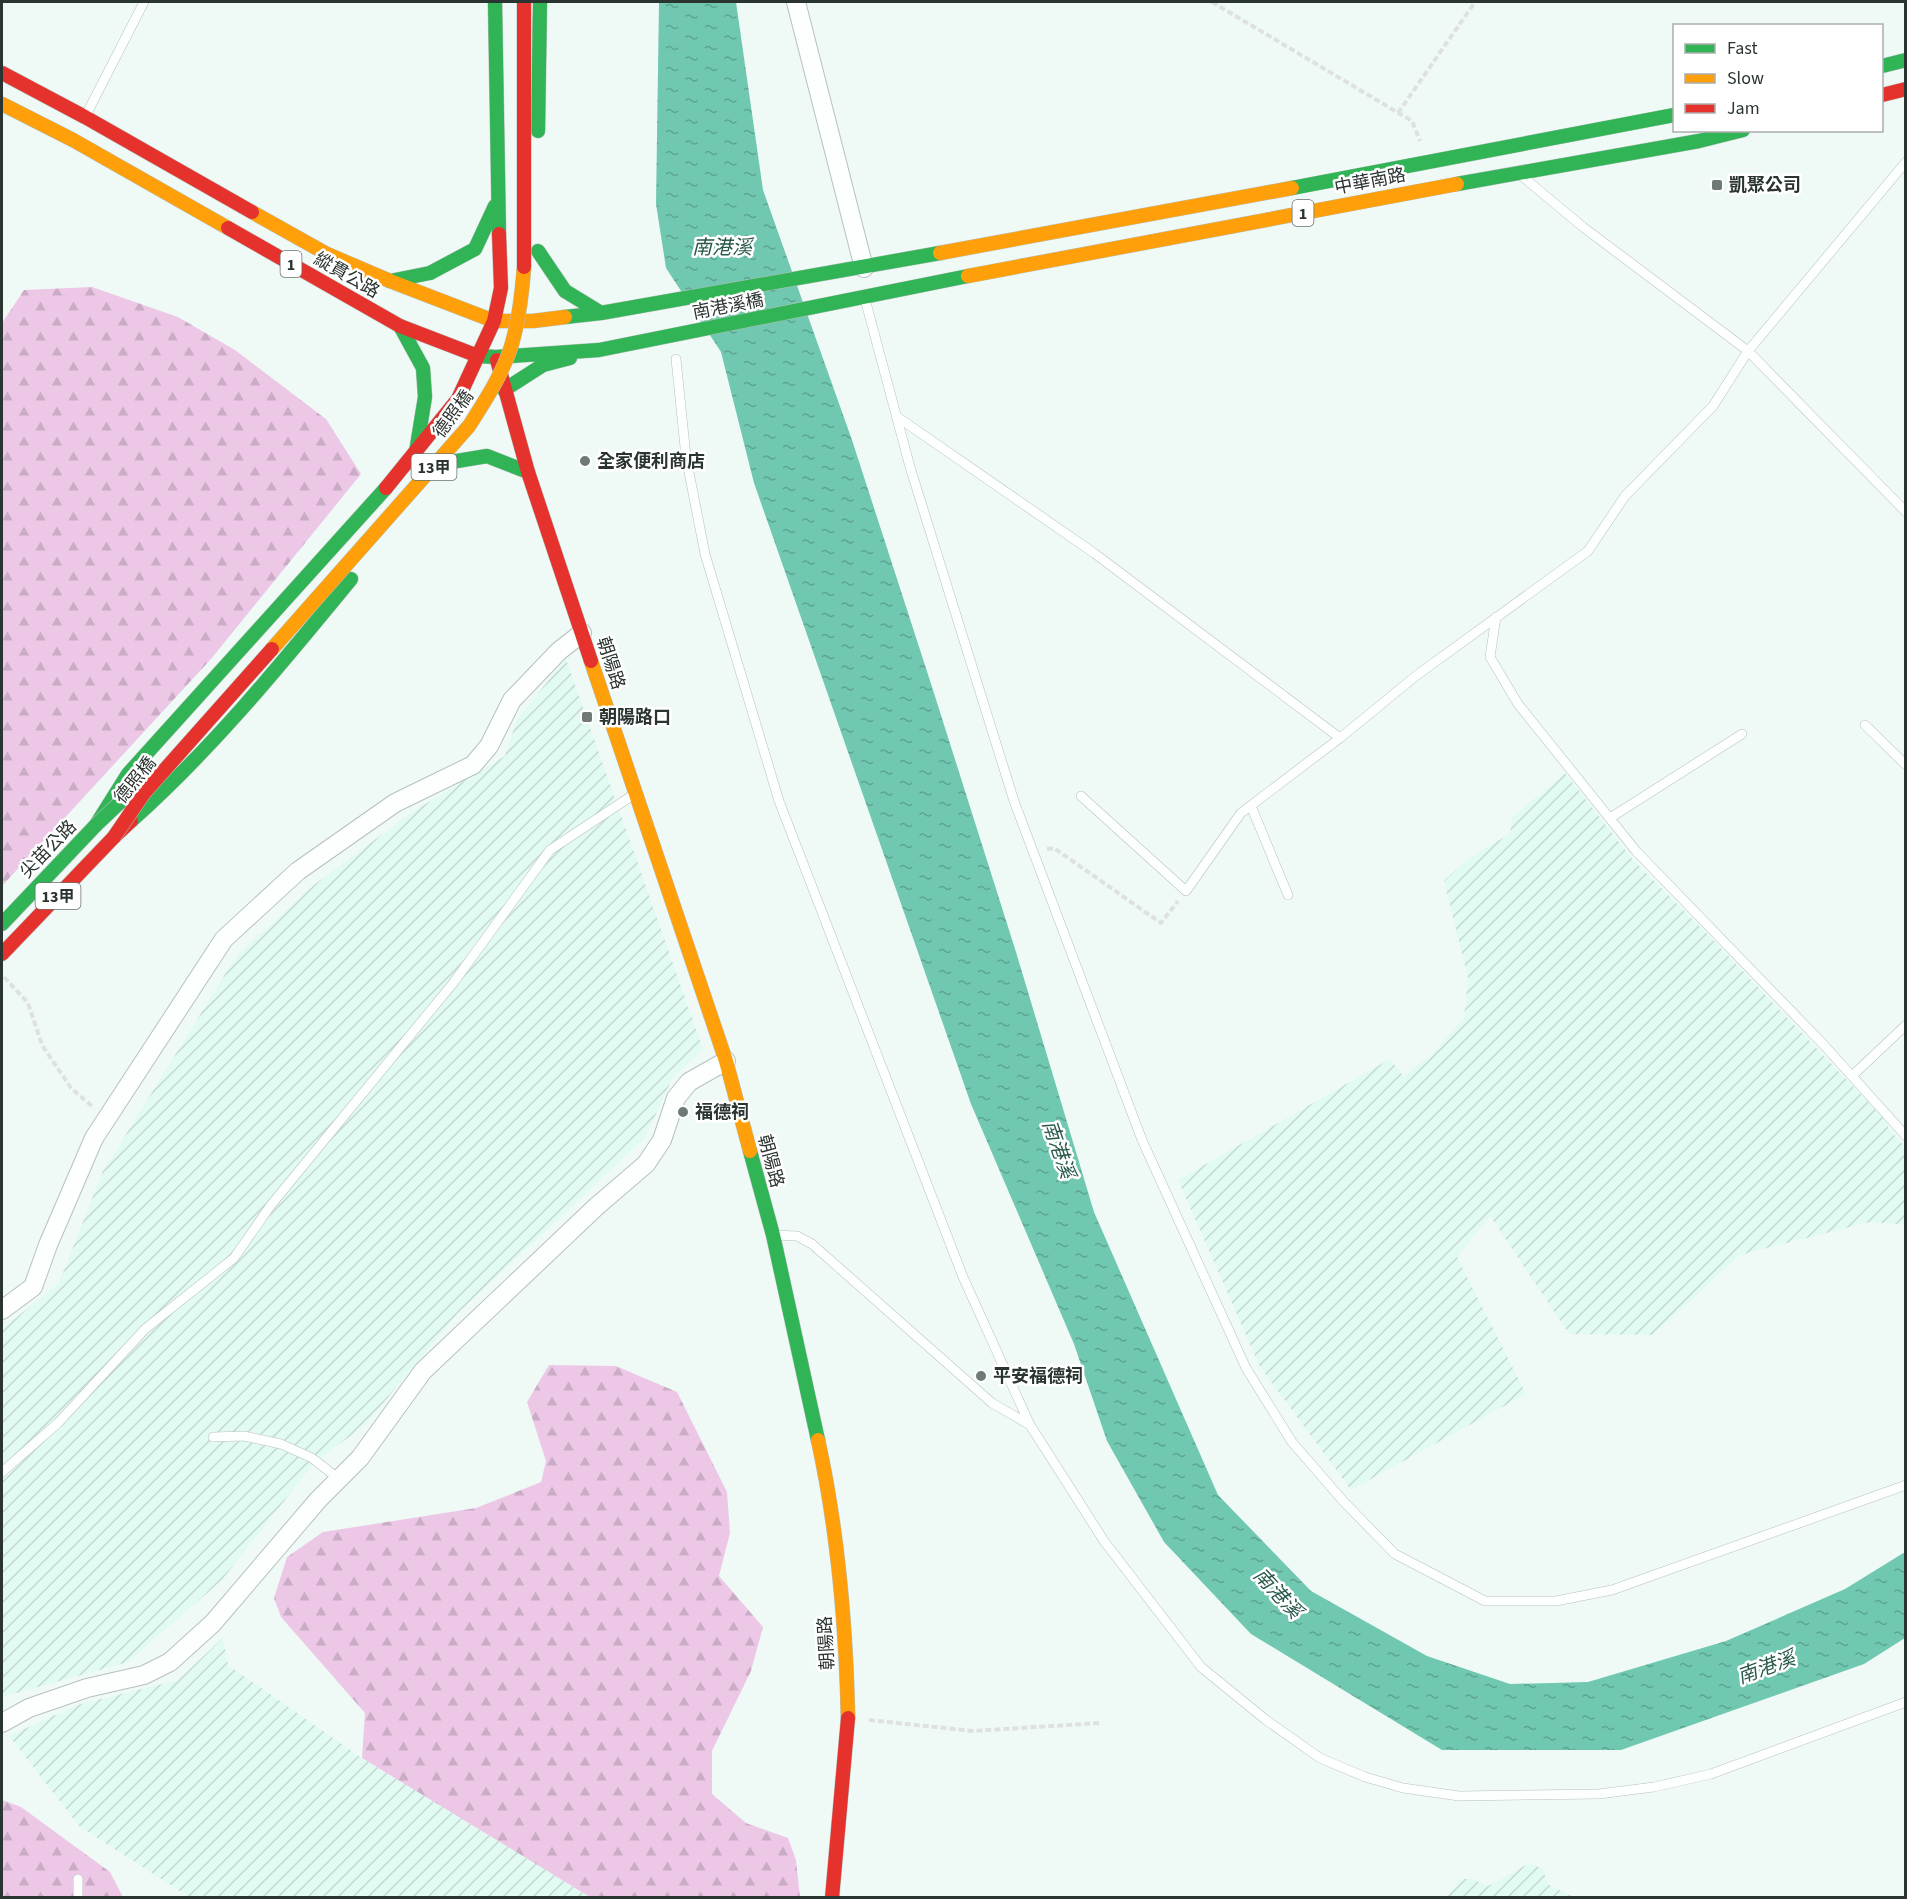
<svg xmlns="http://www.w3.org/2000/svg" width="1907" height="1899" font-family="'Source Sans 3','Noto Sans TC',sans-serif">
	<defs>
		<pattern id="industrial-furrows" width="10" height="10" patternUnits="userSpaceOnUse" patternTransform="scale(1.5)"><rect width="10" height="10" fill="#e2fbf2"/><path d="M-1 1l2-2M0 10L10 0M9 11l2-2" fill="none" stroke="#c2d8d0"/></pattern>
		<pattern id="forest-firs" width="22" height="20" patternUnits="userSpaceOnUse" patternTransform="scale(1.5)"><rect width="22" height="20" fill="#ecc8e6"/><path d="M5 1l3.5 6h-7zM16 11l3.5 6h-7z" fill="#cbacc6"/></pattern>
		<pattern id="water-ripples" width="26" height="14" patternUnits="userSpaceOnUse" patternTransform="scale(1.5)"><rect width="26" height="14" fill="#70c8b1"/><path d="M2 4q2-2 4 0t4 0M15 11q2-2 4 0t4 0" fill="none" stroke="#5ca390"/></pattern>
	</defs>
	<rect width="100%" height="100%" fill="#effaf6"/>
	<!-- industrial -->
	<path fill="url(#industrial-furrows)" d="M566 659 703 1049 672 1079 645 1138 459 1312 365 1425 314 1463 222 1580 128 1662 2 1697V1329L59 1283 102 1173 237 955 314 885 412 812 505 756 517 719Z
		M1565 773 1633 860 1713 940 1887 1122 1888 1128 1905 1147V1225L1870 1222 1740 1255 1653 1335 1569 1334 1490 1216 1457 1257 1526 1394 1351 1490 1260 1367 1178 1180 1390 1059 1403 1076 1431 1055 1464 1018 1468 978 1444 881 1470 857 1510 834 1512 817Z
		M223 1638 228 1665 362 1758 590 1897H189L79 1826 9 1736 77 1705 178 1680Z
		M1528 1864 1542 1868 1549 1885 1574 1897H1447L1460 1879H1472L1488 1886Z"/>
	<!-- forest -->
	<path fill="url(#forest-firs)" d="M92 287 178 317 235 350 326 419 361 474 211 659 2 886V323L24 290Z
		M549 1365 616 1366 677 1392 727 1492 730 1533 719 1576 763 1627 751 1671 712 1751V1794L746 1823 788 1838 796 1860 800 1897H590L362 1758 365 1713 281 1617 274 1598 287 1557 323 1532 476 1508 541 1482 546 1461 527 1402Z
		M2 1800 21 1807 110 1872 123 1897 2 1898Z"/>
	<!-- water -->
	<path fill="url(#water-ripples)" d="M659 2H736L763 190 852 440 933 690 1016 952 1094 1212 1218 1495 1311 1591 1427 1656 1510 1684 1588 1682 1726 1641 1845 1589 1905 1552V1638L1864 1664 1621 1750H1442L1251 1634 1164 1542 1107 1441 1074 1344 971 1104 754 483 721 352 666 268 656 204Z"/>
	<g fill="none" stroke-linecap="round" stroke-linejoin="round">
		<!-- lane casing -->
		<g stroke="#b7c1bd" stroke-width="10">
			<path id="lane" d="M86 115 144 2
				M1523 177 1583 227 1748 351 1906 512
				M865 299 910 467 1014 801 1142 1140 1246 1368 1292 1442 1344 1502 1395 1554 1485 1601H1556L1612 1590 1906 1485
				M676 359 686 457 705 554 779 801 963 1277 1030 1425 1104 1541 1201 1667 1266 1720 1320 1758 1365 1777 1403 1788 1459 1796 1599 1794 1654 1787 1711 1774 1906 1702
				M896 416 1094 553 1340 738 1417 675 1588 551 1625 496 1713 406 1748 351 1906 162
				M1496 617 1490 657 1518 704 1636 851 1823 1044 1906 1136
				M1865 725 1906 765
				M1081 796 1186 891 1241 813 1340 738
				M1251 806 1288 895
				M1610 818 1742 734
				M1852 1076 1906 1025
				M775 1235 797 1236 812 1244 992 1403 1030 1425
				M213 1437 244 1436 281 1444 312 1458 339 1479
				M2 1472 58 1423 145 1329 234 1258 271 1205 454 982 550 850 633 795
				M78 1898V1879"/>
		</g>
		<!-- street casing -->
		<g stroke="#b7c1bd" stroke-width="20">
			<path id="street" d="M796 2 864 268
				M2 1310 33 1287 48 1245 94 1138 224 939 298 871 395 803 473 765 489 746 512 700 559 651 582 633
				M2 1723 29 1708 87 1688 144 1675 170 1662 213 1623 318 1500 360 1458 423 1371 597 1206 646 1164 662 1140 676 1098 689 1082 726 1061"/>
		</g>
		<!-- fast casing -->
		<g stroke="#b7c1bd" stroke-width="15">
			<path id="fast" d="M495 2 499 234
				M1882 66 1906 60
				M538 131 540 2
				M1457 184 1699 141 1743 130
				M1292 188 1674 115
				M538 251 565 291 601 313
				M390 281 430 273 475 249 495 206
				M565 317 601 313 940 253
				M400 326 423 368 425 397 416 452
				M478 356 496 357 599 350 968 276
				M504 390 543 365 570 358
				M451 462 487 456 528 472
				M131 821C213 748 282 663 351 579
				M2 924 96 825 128 774 386 488
				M750 1151 773 1235 818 1440"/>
		</g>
		<!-- slow casing -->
		<g stroke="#b7c1bd" stroke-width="15">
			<path id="slow" d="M2 104 73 140 228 228
				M252 212 327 254 390 281 494 321H533L565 317
				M940 253 1292 188
				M968 276 1457 184
				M591 661 726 1061 750 1151
				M818 1440C838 1531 846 1625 848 1718"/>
		</g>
		<!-- jam casing -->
		<g stroke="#b7c1bd" stroke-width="15">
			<path id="jam" d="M2 73 85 117 252 212
				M1882 95 1906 89
				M228 228 400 326 478 356
				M497 360 528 472 591 661
				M386 488 458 399 494 321 501 288 499 234
				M2 954 114 837 131 821
				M832 1898 848 1718"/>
		</g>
		<!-- path -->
		<path stroke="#dee1e0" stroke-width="4" stroke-dasharray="6 3" stroke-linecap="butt" d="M1212 2 1412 121 1420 141
			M1398 113 1475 2
			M1047 849 1054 848 1161 923 1178 901
			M4 977 28 1003 42 1045 71 1088 93 1107
			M869 1720 973 1731 1099 1723"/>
		<!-- lane -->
		<use href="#lane" stroke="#fdfefe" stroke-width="9"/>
		<!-- street -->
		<use href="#street" stroke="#fdfefe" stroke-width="18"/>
		<!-- fast -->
		<use href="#fast" stroke="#30b455" stroke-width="14"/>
		<!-- slow -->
		<use href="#slow" stroke="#ff9f0a" stroke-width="14"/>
		<!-- jam -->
		<use href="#jam" stroke="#e5322d" stroke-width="14"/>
		<!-- fast-bridge casing -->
		<g stroke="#b7c1bd" stroke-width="15" stroke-linecap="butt">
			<path id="fast-bridge" d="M96 825 131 792"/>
		</g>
		<!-- slow-bridge casing -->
		<g stroke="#b7c1bd" stroke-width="15" stroke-linecap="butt">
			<path id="slow-bridge" d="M272 649 469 426C485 401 502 375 511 347 519 321 522 294 524 267"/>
		</g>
		<!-- jam-bridge casing -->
		<g stroke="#b7c1bd" stroke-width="15" stroke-linecap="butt">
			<path id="jam-bridge" d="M524 267V2
				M114 837 144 793 272 649"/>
		</g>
		<!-- fast-bridge -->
		<use href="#fast-bridge" stroke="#30b455" stroke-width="14"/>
		<!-- slow-bridge -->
		<use href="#slow-bridge" stroke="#ff9f0a" stroke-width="14"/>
		<!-- jam-bridge -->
		<use href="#jam-bridge" stroke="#e5322d" stroke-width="14"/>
	</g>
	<!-- markers -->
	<g fill="#6f7975" stroke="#fff" stroke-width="2">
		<rect x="1711" y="179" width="12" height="12" rx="3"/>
		<circle cx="585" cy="461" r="6"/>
		<rect x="581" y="711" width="12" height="12" rx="3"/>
		<circle cx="683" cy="1112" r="6"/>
		<circle cx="981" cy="1376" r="6"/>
	</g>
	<g text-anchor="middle" stroke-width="5" stroke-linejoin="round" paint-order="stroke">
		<!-- shield labels -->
		<g fill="#fff" stroke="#6a716e" stroke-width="1.5">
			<rect x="1292.5" y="200" width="21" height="26" rx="4.5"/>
			<rect x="280.5" y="251" width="21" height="26" rx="4.5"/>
			<rect x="411.5" y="454" width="45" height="26" rx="4.5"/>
			<rect x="35.5" y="883" width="45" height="26" rx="4.5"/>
		</g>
		<g font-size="16" font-weight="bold" fill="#2a3430">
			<text x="1303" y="219">1</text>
			<text x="291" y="270">1</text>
			<text x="434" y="473">13甲</text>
			<text x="58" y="902">13甲</text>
		</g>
		<!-- street labels -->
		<g font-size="18" fill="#2a3430" stroke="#fff">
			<text transform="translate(1370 181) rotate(-11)" y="6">中華南路</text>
			<text transform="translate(347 275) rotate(30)" y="6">縱貫公路</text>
			<text transform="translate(728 306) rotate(-11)" y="6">南港溪橋</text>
			<text transform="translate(453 414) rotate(-54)" y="6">德照橋</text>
			<text transform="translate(611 663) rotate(72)" y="6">朝陽路</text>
			<text transform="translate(135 780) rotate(-51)" y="6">德照橋</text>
			<text transform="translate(48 849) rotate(-46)" y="6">尖苗公路</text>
			<text transform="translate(771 1161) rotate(75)" y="6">朝陽路</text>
			<text transform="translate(826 1643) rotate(-93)" y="6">朝陽路</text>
		</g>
		<!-- poi labels -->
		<g font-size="18" font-weight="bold" fill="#2a3430" stroke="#fff" text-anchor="start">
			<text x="1729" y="191">凱聚公司</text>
			<text x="597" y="467">全家便利商店</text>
			<text x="599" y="723">朝陽路口</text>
			<text x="695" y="1118">福德祠</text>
			<text x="993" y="1382">平安福德祠</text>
		</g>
		<!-- water labels -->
		<g font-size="20" font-style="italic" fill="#27584a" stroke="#fff">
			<text x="722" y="254">南港溪</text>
			<text transform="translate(1059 1149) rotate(71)" y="7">南港溪</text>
			<text transform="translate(1278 1593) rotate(47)" y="7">南港溪</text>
			<text transform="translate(1766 1667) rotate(-20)" y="7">南港溪</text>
		</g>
	</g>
	<!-- border -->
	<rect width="1907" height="1899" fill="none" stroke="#2a3430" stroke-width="6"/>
	<!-- legend -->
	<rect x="1673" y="24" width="210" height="108" fill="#ffffff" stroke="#aaaeac" stroke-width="1.5"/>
	<rect x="1685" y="44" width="30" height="9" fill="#30b455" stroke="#aaaeac" stroke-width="1.5"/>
	<text x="1727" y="54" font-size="18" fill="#2a3430">Fast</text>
	<rect x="1685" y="74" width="30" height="9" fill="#ff9f0a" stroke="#aaaeac" stroke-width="1.5"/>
	<text x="1727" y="84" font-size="18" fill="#2a3430">Slow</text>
	<rect x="1685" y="104" width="30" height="9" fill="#e5322d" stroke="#aaaeac" stroke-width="1.5"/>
	<text x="1727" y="114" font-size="18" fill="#2a3430">Jam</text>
</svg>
